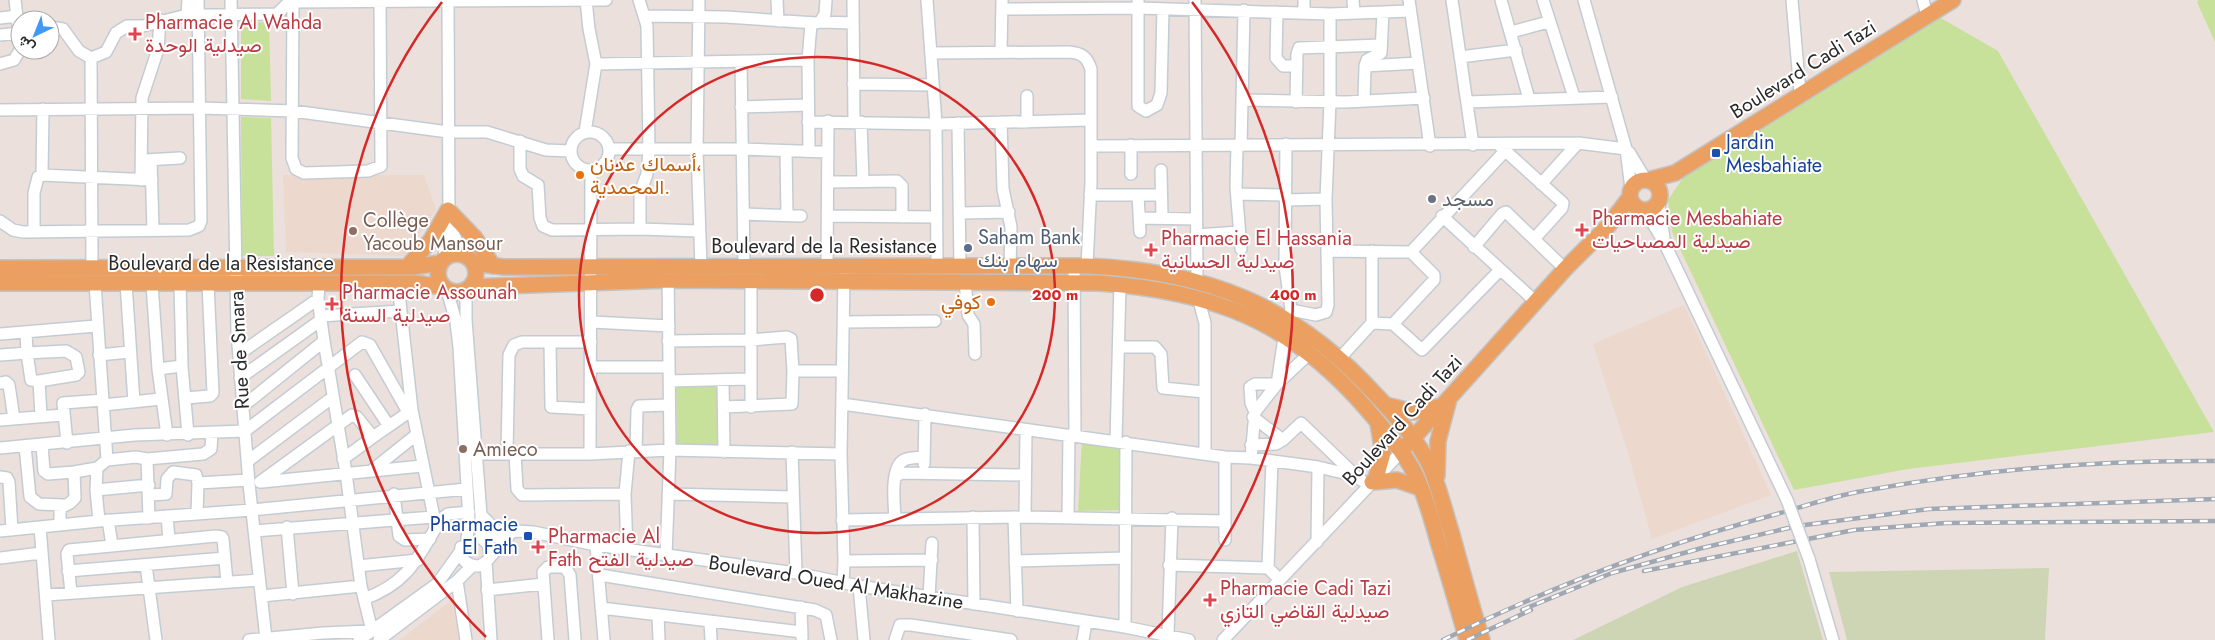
<svg xmlns="http://www.w3.org/2000/svg" width="2215" height="640" font-family="Jost,Vazirmatn,sans-serif">
	<rect width="100%" height="100%" fill="#ebe0dc"/>
	<!-- education -->
	<path fill="#ecd8cc" d="M283 175H424L436 209 404 256 286 252Z
		M1684 305 1771 495 1652 539 1628 453 1593 344Z
		M452 600 459 640H400Z"/>
	<!-- green -->
	<path fill="#c7e09a" d="M2199 0H2215V42L2197 2Z
		M1939 17 1998 51 2214 432 1908 469 1794 490 1672 232 1668 200 1683 178Z
		M269 22 271 101 241 99V23Z
		M241 117 271 118 274 256H242Z
		M719 383 721 444 677 445 676 384Z
		M1082 439 1125 446 1123 510 1078 511Z"/>
	<!-- cemetery -->
	<path fill="#ced5b4" d="M1797 551 1823 640H1573L1682 587Z
		M2049 568 2045 640H1847L1829 572Z"/>
	<g fill="none" stroke-linecap="round" stroke-linejoin="round">
		<!-- minor casing -->
		<g stroke="#c4ccd3" stroke-width="14">
			<path id="minor" d="M15 0 20 42
				M231 0 237 332 249 484 266 639
				M293 0 292 158 296 169 304 173 368 171 381 166 380 0
				M639 0 647 26 649 151 647 174 640 193V229L698 231
				M699 0 697 150 701 266
				M777 0 778 21
				M853 0 854 122
				M927 0 936 124 937 267
				M1138 0V106L1146 111 1157 105 1161 93 1163 9
				M1195 0 1197 281
				M1304 0V13
				M1353 0 1354 13
				M1409 0 1430 146
				M1452 0 1473 145
				M1501 0 1529 99
				M1543 0 1574 97
				M1584 0 1626 149 1631 189
				M1792 0 1800 93
				M1923 0 1927 16
				M289 2 606 0
				M1003 9 1138 8 1330 14 1410 11
				M1277 12 1276 58 1283 66H1297
				M187 15 188 0
				M645 16 726 17 816 23 820 22 825 14 826 0
				M0 18 17 16
				M820 22 853 23
				M50 27 63 29 79 51 91 58 106 52 116 33 127 26H143L187 15 277 14 289 2
				M1511 32 1548 22
				M0 35 19 33
				M1001 52 1002 0
				M932 53 1069 52C1082 53 1087 57 1091 69V183L1087 266
				M1460 57 1516 50
				M91 58 92 266
				M741 61 744 266
				M0 64 14 60 20 50
				M596 64 808 60
				M1365 66 1418 63
				M853 84 933 85
				M1242 100 1346 102 1424 98
				M1364 101 1365 66 1367 60 1381 53 1383 12
				M1296 102 1297 54 1299 48 1381 45
				M1468 102 1612 97
				M741 107 808 105
				M0 110 201 108 293 111 448 132H487L546 150 570 151
				M808 122 936 124 1090 120
				M861 122 863 181
				M1001 122 1003 189 1011 227 1010 266
				M1027 122V96
				M958 123 960 267
				M571 151a19 19 0 1 1 38 0a19 19 0 1 1-38 0Z
				M585 132 596 64 589 29 586 0
				M520 141V169L523 176 538 185 540 218 543 226 552 230 640 229
				M1286 144 1285 266 1291 310 1289 316
				M1091 146 1578 143 1626 149
				M1237 146 1236 187 1241 249
				M1241 146 1244 10
				M1500 146 1563 203 1562 208 1534 239
				M609 149H741L828 152
				M786 151 787 215
				M809 151 808 60 811 24
				M1629 152 1646 180
				M145 160 180 158
				M151 160 153 230
				M1161 170 1162 217
				M1131 174V145
				M42 175 43 109
				M141 180 142 98 158 49 160 20
				M828 182 897 181 902 186V217
				M1541 184 1578 143
				M1237 194 1285 195
				M1090 195H1160
				M1138 195 1140 232
				M1285 200 1326 199
				M1658 201 1664 238
				M1644 209 1664 242 1787 500
				M961 213 1009 212
				M743 214 801 216
				M827 216 936 217
				M1442 216 1536 302
				M1139 218 1196 219
				M0 221 13 230 23 232 189 230 199 226 201 221 198 0
				M450 226 463 255
				M34 232V193L38 177 42 175 152 180
				M1196 235 1239 232
				M1474 247 1502 214 1506 212 1565 269
				M1327 251 1411 252 1434 275V280L1393 324
				M1411 252 1505 151
				M443 260 448 237 449 223 448 0
				M827 266 828 121
				M1074 266 1075 436
				M965 281 968 315 974 324 975 354
				M95 283 107 460
				M126 283 134 402
				M319 283 318 299 324 341 346 473 361 586 372 631
				M152 284 158 369 167 435
				M180 284 182 366 188 435
				M398 284 412 410 436 527
				M447 290 456 322 459 347 469 521 467 539
				M466 290V320L481 515V537
				M1198 297 1205 323V454
				M1291 310 1316 315 1326 312 1328 305 1326 199 1330 102V14
				M320 316 401 311
				M592 322 669 326
				M844 322 935 321
				M1372 323 1393 324 1422 350 1500 270
				M0 334 96 326
				M668 341 750 340 787 337 791 339 793 371 792 404 724 407
				M550 342 551 407 590 409
				M1119 347H1155L1161 354 1163 388 1204 392
				M66 351 76 357 79 372 76 375 39 381 31 380 27 353Z
				M239 354 318 299
				M0 355 27 353 26 332
				M99 355 129 352
				M1340 358 1372 323V251
				M591 367H668
				M158 369 182 366
				M793 371H842
				M355 375 389 426
				M240 378 321 320
				M723 380 724 452
				M39 381 41 416
				M669 381 750 379
				M0 383 6 382 9 385 14 419
				M1277 384 1285 331
				M185 398 210 396 213 393 208 284
				M842 404 1225 457 1251 458 1318 467 1356 476 1369 486
				M103 405 161 399
				M242 407 324 341
				M751 407V281
				M1255 412 1251 403 1250 387 1255 384H1277
				M1253 417 1283 440 1301 423 1355 475
				M0 420 63 415
				M1116 441 1120 284
				M67 443 63 403 103 400
				M42 445 44 471 48 474 74 472
				M1251 445 1276 444 1283 440
				M25 446 30 497 39 504 63 505
				M0 448 135 435 245 431 362 342 370 345 408 412
				M636 451 637 410 639 406 669 405
				M507 452 509 355 514 345 522 342H591
				M792 452 796 573
				M515 453 517 489 522 495 625 494
				M466 454H590L670 450 841 454
				M590 454 591 170
				M1225 457V540
				M1251 458 1255 412 1277 384 1310 353
				M147 459 149 518
				M343 459 373 437
				M248 461 333 397
				M1272 461 1268 568 1280 580
				M924 464 925 414
				M97 468 96 490 99 521
				M371 471 416 435
				M896 476 902 473 1025 475
				M0 477 7 478 9 482 12 530
				M260 482 352 415 357 417 373 437 412 410
				M262 482 422 466
				M96 490 149 485
				M394 494 399 536 405 540 430 539
				M668 494 793 497
				M150 495 166 494 167 479 173 472 196 475 198 483
				M197 514 198 483 249 480
				M481 515 501 535
				M167 516 169 540
				M895 517C894 503 890 467 904 460 910 457 918 458 924 457
				M973 517 974 604
				M1014 517 1017 611
				M1025 517 1026 430
				M1068 518 1069 435
				M108 520 112 545
				M842 520 1025 517 1225 521
				M60 525V508L70 503 75 498 74 472 97 468 107 460 136 457 147 459 203 454 211 449 212 433
				M40 527 49 640
				M287 527 293 594
				M0 531 99 521 252 510 467 489
				M254 531 433 517
				M480 537 488 544 490 555
				M485 539 517 531 533 532 596 545 796 573 859 586 1125 627 1189 640
				M1317 542 1318 467
				M596 545 604 640
				M461 547C459 559 467 566 479 566L486 562 510 534
				M627 550 625 494 629 451
				M666 556 670 450 668 273
				M0 558 41 553
				M1809 559 1833 640
				M844 561 932 560
				M1015 561 1125 558
				M486 562 491 640
				M146 565 156 640
				M1169 565 1268 568
				M358 566 418 560
				M68 571 225 558
				M600 575 815 610 826 615 831 640
				M457 581 466 640
				M843 583 844 561 841 454 844 275
				M859 586 864 640
				M487 590 543 584
				M71 593 67 554 69 550 216 536 222 537 223 539 227 582
				M46 595 259 580
				M262 596 361 586
				M929 597 932 543
				M364 599C410 582 417 558 441 519L448 514 469 512
				M801 607 802 638
				M601 608 802 632
				M658 615 659 640
				M710 621 711 640
				M1125 627 1126 442
				M1168 634 1172 518
				M249 640 323 633 392 630
				M359 640 437 584 460 552
				M379 640 457 581 472 566
				M548 640 543 572 548 567H565L570 575 575 640
				M895 640 900 625H911L1011 640
				M1083 640 1086 622
				M1223 640 1401 452"/>
		</g>
		<!-- major casing -->
		<g stroke="#c3c3c3" stroke-width="18">
			<path id="major" d="M1648 180 1675 173 1953 0
				M1630 195a15 15 0 1 1 30 0a15 15 0 1 1-30 0Z
				M438 273a19 19 0 1 1 38 0a19 19 0 1 1-38 0Z
				M473 263 504 267 1087 266C1206 271 1294 305 1375 394 1396 416 1417 439 1430 466 1439 487 1444 509 1451 531 1461 567 1471 604 1482 640
				M408 266 431 240 448 210 475 238 493 266
				M0 268 413 267 440 263
				M0 283H415L443 287
				M471 287 668 280 1099 283C1212 291 1289 320 1365 407 1383 428 1402 449 1415 474 1426 496 1432 521 1439 545 1449 577 1458 608 1467 640
				M1386 405 1414 412 1442 406
				M1407 445 1565 269 1608 226 1630 197
				M1437 476 1438 441 1448 403
				M1376 478 1383 453 1378 424
				M1372 482 1397 480 1420 488"/>
		</g>
		<!-- minor -->
		<use href="#minor" stroke="#fff" stroke-width="11"/>
		<!-- major -->
		<use href="#major" stroke="#eba061" stroke-width="15"/>
		<!-- rail casing -->
		<g stroke="#9fa8b3" stroke-width="4.5">
			<path id="rail" d="M1644 571 1854 530 1946 523 2215 521
				M1522 610 1612 573 1702 548 1797 526 1929 509 2215 499
				M1443 640C1552 586 1660 545 1777 514 1805 506 1834 496 1863 491 1979 470 2097 460 2215 461
				M1467 640 1531 610"/>
		</g>
		<!-- rail -->
		<use href="#rail" stroke="#fff" stroke-width="2.5" stroke-dasharray="8" stroke-linecap="butt"/>
		<!-- minor-bridge casing -->
		<g stroke="#c4ccd3" stroke-width="14" stroke-linecap="butt">
			<path id="minor-bridge" d="M1787 500 1809 559"/>
		</g>
		<!-- minor-bridge -->
		<use href="#minor-bridge" stroke="#fff" stroke-width="11"/>
	</g>
	<!-- distance rings -->
	<g fill="none" stroke="#d62828" stroke-width="2.5">
		<circle cx="817" cy="295" r="238"/>
		<path d="M486 637A476 476 0 0 1 442 2M1192 2A476 476 0 0 1 1148 637"/>
	</g>
	<!-- markers -->
	<g fill="#e0444e" stroke="#fff" stroke-width="2">
		<path d="M132.5 26.5h5v5h5v5h-5v5h-5v-5h-5v-5h5z"/>
		<path d="M1579.5 222.5h5v5h5v5h-5v5h-5v-5h-5v-5h5z"/>
		<path d="M1148.5 242.5h5v5h5v5h-5v5h-5v-5h-5v-5h5z"/>
		<path d="M329.5 296.5h5v5h5v5h-5v5h-5v-5h-5v-5h5z"/>
		<path d="M535.5 539.5h5v5h5v5h-5v5h-5v-5h-5v-5h5z"/>
		<path d="M1207.5 592.5h5v5h5v5h-5v5h-5v-5h-5v-5h5z"/>
	</g>
	<g fill="#1a4fb4" stroke="#fff" stroke-width="2">
		<rect x="1711" y="148" width="10" height="10" rx="2.5"/>
		<rect x="523" y="531" width="10" height="10" rx="2.5"/>
	</g>
	<g fill="#e8710a" stroke="#fff" stroke-width="2">
		<circle cx="580" cy="175" r="5"/>
		<circle cx="991" cy="302" r="5"/>
	</g>
	<circle fill="#6b7280" stroke="#fff" stroke-width="2" cx="1432" cy="199" r="5"/>
	<g fill="#8d6e63" stroke="#fff" stroke-width="2">
		<circle cx="353" cy="231" r="5"/>
		<circle cx="463" cy="449" r="5"/>
	</g>
	<circle fill="#5c6f8a" stroke="#fff" stroke-width="2" cx="968" cy="248" r="5"/>
	<g text-anchor="middle" stroke-width="4" stroke-linejoin="round" paint-order="stroke">
		<!-- health labels -->
		<g font-size="20" fill="#be3a42" stroke="#fff" text-anchor="start">
			<text x="145" y="29">Pharmacie Al Wahda<tspan x="145" dy="23">صيدلية الوحدة</tspan></text>
			<text x="1592" y="225">Pharmacie Mesbahiate<tspan x="1592" dy="23">صيدلية المصباحيات</tspan></text>
			<text x="1161" y="245">Pharmacie El Hassania<tspan x="1161" dy="23">صيدلية الحسانية</tspan></text>
			<text x="342" y="299">Pharmacie Assounah<tspan x="342" dy="23">صيدلية السنة</tspan></text>
			<text x="548" y="543">Pharmacie Al<tspan x="548" dy="23">Fath صيدلية الفتح</tspan></text>
			<text x="1220" y="595">Pharmacie Cadi Tazi<tspan x="1220" dy="23">صيدلية القاضي التازي</tspan></text>
		</g>
		<!-- street labels -->
		<g font-size="20" fill="#2a2a2a" stroke="#fff">
			<text transform="translate(1803 69) rotate(-32)" y="7">Boulevard Cadi Tazi</text>
			<text x="824" y="253">Boulevard de la Resistance</text>
			<text x="221" y="270">Boulevard de la Resistance</text>
			<text transform="translate(239 350) rotate(-93)" y="7">Rue de Smara</text>
			<text transform="translate(1402 420) rotate(-48)" y="7">Boulevard Cadi Tazi</text>
			<text transform="translate(836 582) rotate(9)" y="7">Boulevard Oued Al Makhazine</text>
		</g>
		<!-- transit labels -->
		<g font-size="20" fill="#164399" stroke="#fff" text-anchor="start">
			<text x="1726" y="149">Jardin<tspan x="1726" dy="23">Mesbahiate</tspan></text>
			<text x="518" y="531" text-anchor="end">Pharmacie<tspan x="518" dy="23">El Fath</tspan></text>
		</g>
		<!-- food labels -->
		<g font-size="20" fill="#c56008" stroke="#fff" text-anchor="start">
			<text x="590" y="171">أسماك عدنان،<tspan x="590" dy="23">المحمدية.</tspan></text>
			<text x="981" y="309" text-anchor="end">كوفي</text>
		</g>
		<!-- worship labels -->
		<g font-size="20" fill="#5b616d" stroke="#fff" text-anchor="start">
			<text x="1442" y="206">مسجد</text>
		</g>
		<!-- education labels -->
		<g font-size="20" fill="#785e54" stroke="#fff" text-anchor="start">
			<text x="363" y="227">Collège<tspan x="363" dy="23">Yacoub Mansour</tspan></text>
			<text x="473" y="456">Amieco</text>
		</g>
		<!-- service labels -->
		<g font-size="20" fill="#4e5e75" stroke="#fff" text-anchor="start">
			<text x="978" y="244">Saham Bank<tspan x="978" dy="23">سهام بنك</tspan></text>
		</g>
	</g>
	<circle cx="817" cy="295" r="8" fill="#d62828" stroke="#fff" stroke-width="2.5"/>
	<g font-size="15" text-anchor="middle" font-weight="bold" fill="#d62828" stroke="#fff" stroke-width="4" stroke-linejoin="round" paint-order="stroke">
		<text x="1055" y="300">200 m</text>
		<text x="1293" y="300">400 m</text>
	</g>
	<!-- north arrow -->
	<g transform="translate(35 35) rotate(223)"><circle r="24" fill="#ffffff" stroke="#aaaaaa"/>
	<path d="M0-4L9 19L0 12L-9 19Z" fill="#4199f3"/>
	<text y="-8" font-size="14" font-weight="bold" text-anchor="middle" fill="#2a2a2a">ش</text>
	</g>
</svg>
